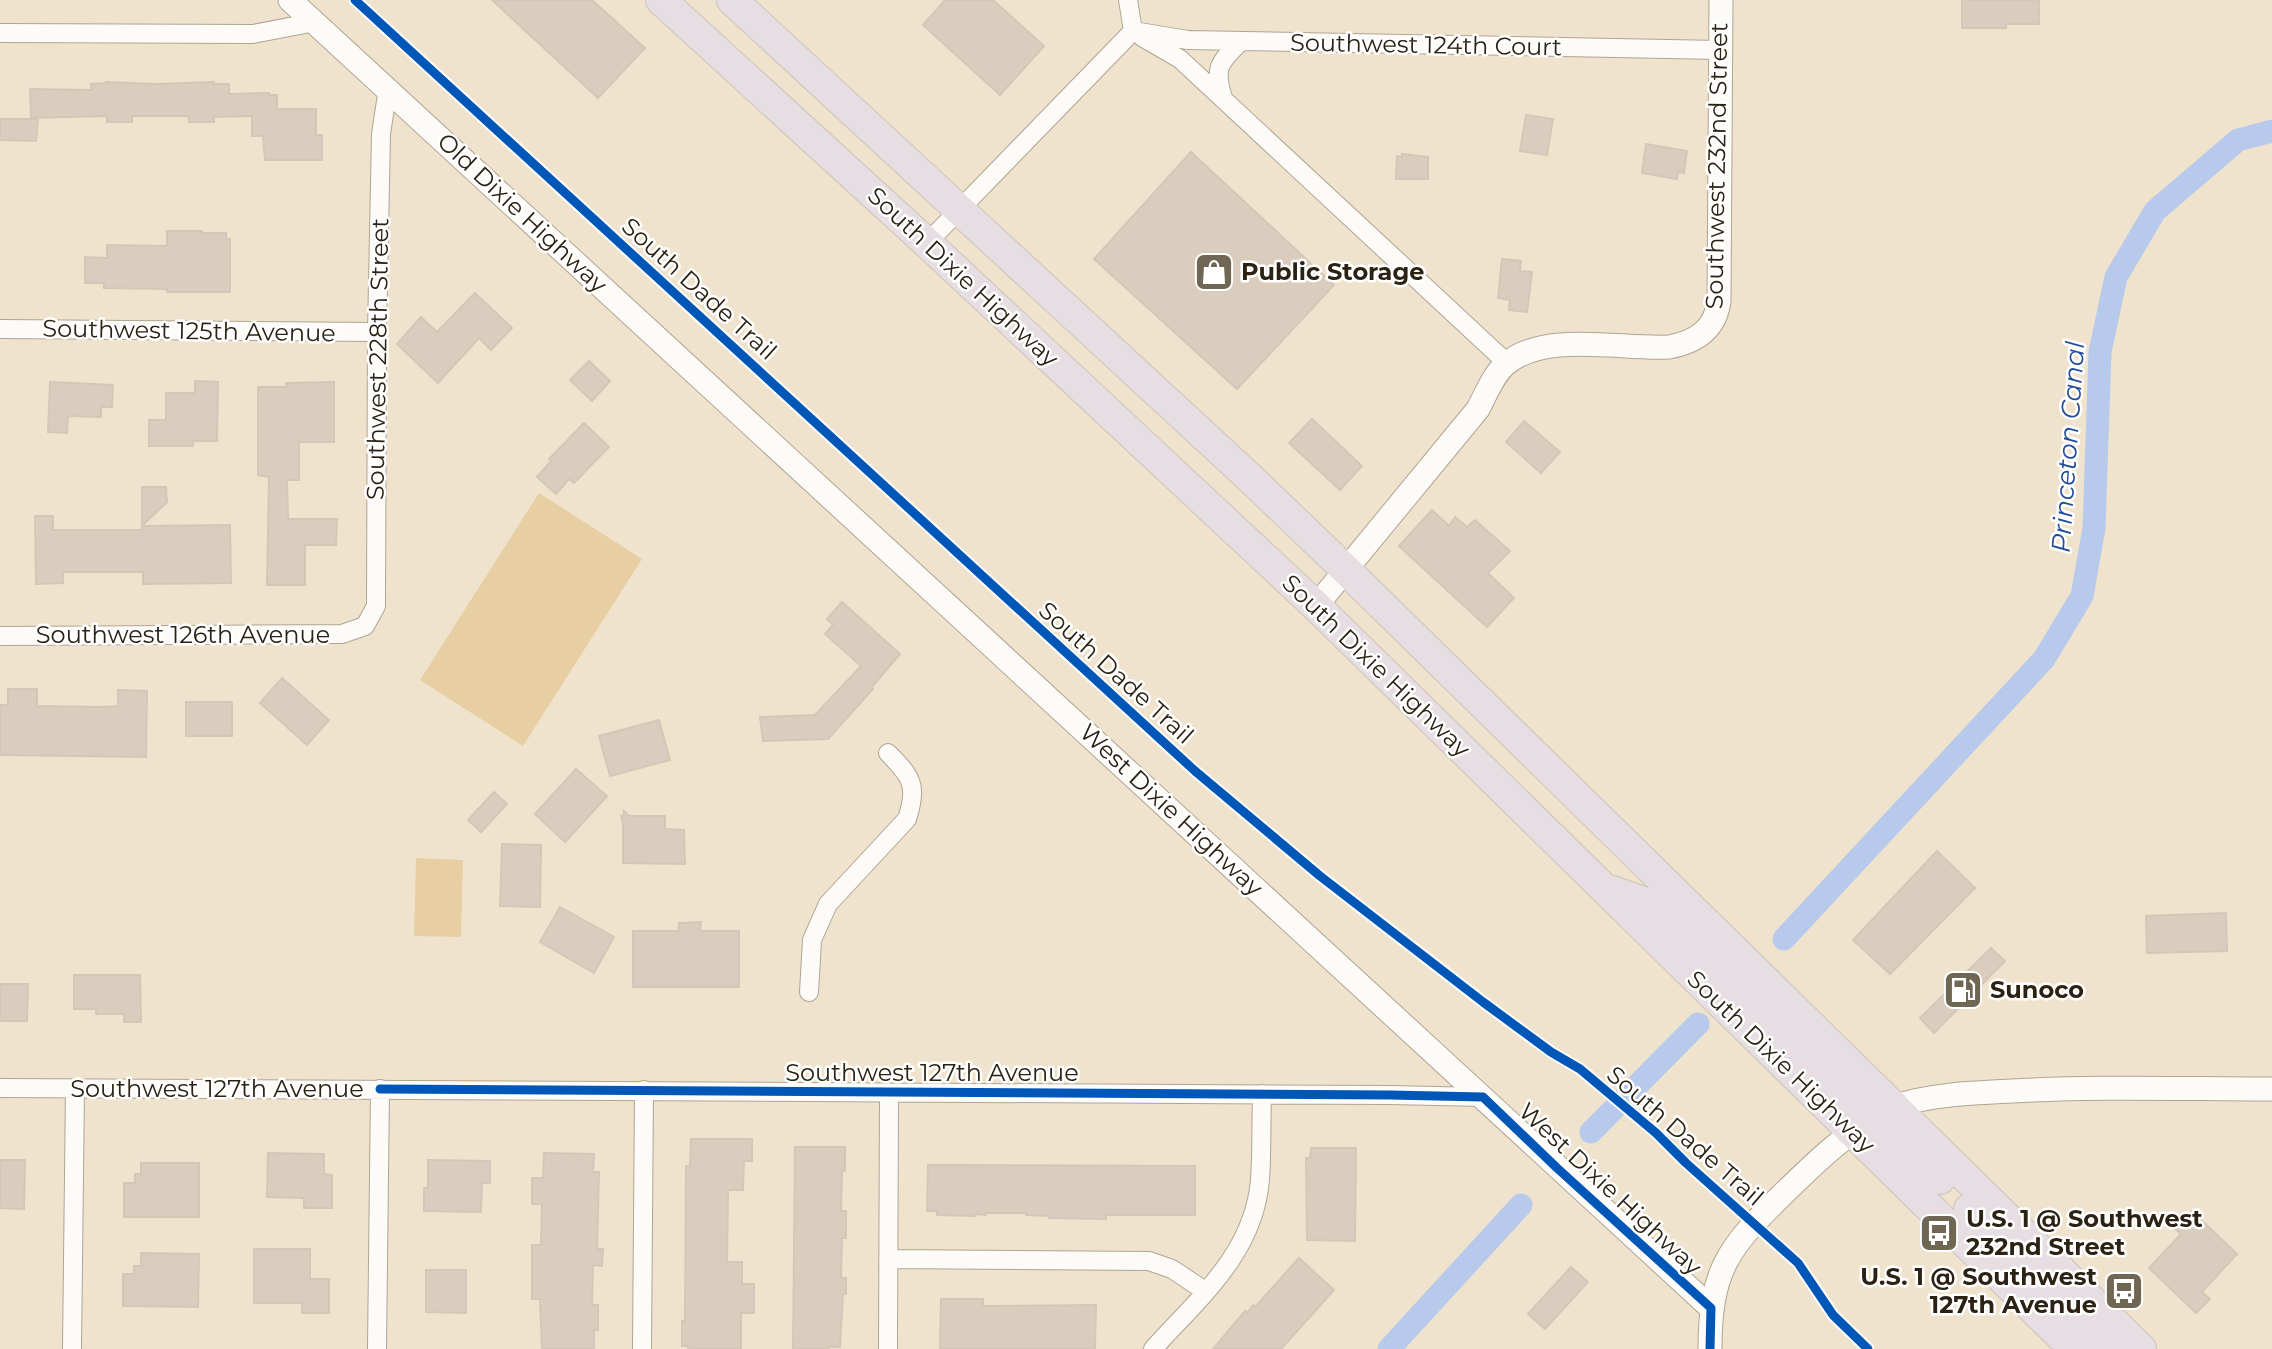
<svg xmlns="http://www.w3.org/2000/svg" width="2272" height="1349" font-family="Montserrat,sans-serif">
	<rect width="100%" height="100%" fill="#f0e3cd"/>
	<!-- green -->
	<path fill="#e8cfa3" d="M539 493 642 559 523 746 420 680Z
		M416 858 463 860 461 937 414 936Z"/>
	<g fill="none" stroke-linecap="round" stroke-linejoin="round">
		<!-- canal -->
		<path stroke="#b8caeb" stroke-width="23" d="M1784 939 2044 659 2082 596 2094 528 2100 352 2116 277 2155 211 2238 140 2272 131
			M1591 1132 1698 1024
			M1389 1349 1521 1205"/>
	</g>
	<!-- building -->
	<path fill="#dacdbd" stroke="#d4c7b7" stroke-width="2" d="M492 0H592L645 48 598 98Z
		M945 0H993L1044 46 1000 95 923 25Z
		M1962 0H2039V24H2006V28H1962Z
		M106 82 156 84 214 82V84H229V94L269 93V95H277V109H316V135H322V160H265L263 136H252V116L214 117V122H189L188 116H132V122H107V116L31 118 30 89 91 90V84L106 83Z
		M1526 115 1553 119 1547 155 1520 151Z
		M0 119H38L36 141 0 140Z
		M1646 144 1687 151 1684 173 1678 172 1677 179 1642 173Z
		M1191 152 1334 285 1237 389 1094 259Z
		M1402 154 1428 157V179H1396L1397 156 1402 157Z
		M167 231H202V233H226V239H230V292H167V289L104 288V283H85V257L107 258V245L167 246Z
		M1502 259 1521 261 1520 271 1532 272 1527 312 1509 310 1510 300 1498 298Z
		M475 293 512 328 491 350 479 338 438 383 397 344 421 317 437 332Z
		M589 361 610 381 592 401 570 380Z
		M195 381 218 382 217 441H193V446H149V420H166V393H195Z
		M50 382 113 385 112 407H101V417L68 416 67 433 48 432Z
		M334 382V442H299V480H287L288 519H337L336 545H305V585H267L269 477 258 475V387H286V383Z
		M1312 419 1362 466 1340 490 1289 443Z
		M1524 421 1560 452 1541 473 1506 442Z
		M584 423 609 447 574 483 569 479 556 494 537 477 551 461 549 459Z
		M142 487H166L167 502 142 526Z
		M1432 510 1449 526 1455 517 1467 527 1475 520 1510 551 1488 573 1514 598 1487 627 1399 546Z
		M35 516H53V530H142V526L230 525 231 583 143 584V572H63V583L36 584Z
		M842 602 900 654 871 688 873 689 828 739 763 741 760 717 815 715 861 666 825 634 833 625 827 619Z
		M282 678 329 720 307 745 260 703Z
		M8 689H37V706L104 707 118 706V690L147 691 146 757 0 755V705H8Z
		M186 702H232V736H186Z
		M659 720 670 760 610 776 599 736Z
		M576 769 607 796 565 842 535 814Z
		M494 792 507 804 481 832 468 820Z
		M624 811 629 816H665V829L684 830 685 864 623 863V823L621 816H623Z
		M502 844 541 845 540 907 500 906Z
		M1937 851 1975 888 1890 974 1853 940Z
		M560 907 614 937 594 973 540 942Z
		M2226 913 2227 951 2147 953 2146 916Z
		M701 922 700 931H739V987H633V931H679V923Z
		M1991 948 2005 961 1934 1033 1920 1018Z
		M74 975H140L141 1022H124V1014H96V1009H74Z
		M0 984H28L27 1021H0Z
		M691 1139H752V1161H744L743 1190H728L727 1262H742V1284H754V1313H741V1349H688V1346H682V1321H685L686 1166H690Z
		M795 1147H845V1171H842L841 1211H846V1238H842L841 1278H846V1294H843L840 1347H829V1349H793Z
		M1311 1148H1356L1355 1241 1307 1240 1306 1158H1310Z
		M268 1153 324 1154V1174L332 1175V1208H304V1198L267 1197Z
		M544 1153 594 1154 593 1172H599L597 1249H603L602 1266 593 1265 592 1305H598V1330H594V1349H542L540 1299H532V1245H541L542 1204H532V1178H543Z
		M0 1160H25L24 1209 0 1208Z
		M428 1160 490 1161V1183H482L481 1212 424 1211V1188H428Z
		M141 1163H199V1217H124V1183H135V1174H141Z
		M928 1165 1195 1166V1215H1106V1219L1049 1218V1216L1026 1215V1213H986V1215L975 1214V1216L937 1215V1211H927Z
		M2192 1211 2237 1254 2202 1292 2210 1299 2196 1313 2149 1268 2181 1234 2175 1229Z
		M254 1249H310V1279H329V1313H302V1303H254Z
		M141 1253 199 1254 198 1307 123 1306V1274H134V1266H141Z
		M1299 1258 1334 1290 1281 1349H1213L1245 1311 1247 1313 1253 1305 1255 1307Z
		M1571 1267 1588 1282 1545 1329 1528 1314Z
		M426 1270H466V1313L426 1312Z
		M941 1299H983V1306L1096 1305 1095 1349H940Z"/>
	<g fill="none" stroke-linecap="round" stroke-linejoin="round">
		<!-- minor casing -->
		<g stroke="#afa594" stroke-width="20">
			<path id="minor" d="M1128 0 1133 31
				M1133 31 1188 40 1720 50
				M0 33 253 34 315 22
				M1142 37 1180 59 1507 363
				M1223 98C1213 67 1220 62 1241 41
				M927 243 1133 31
				M0 329 377 332
				M0 636 342 634 365 626 376 606 377 332 381 134 388 88
				M809 992 812 940 828 904 907 819C918 786 912 777 888 753
				M0 1088 1390 1095 1483 1097
				M888 1259 1149 1261 1172 1269 1205 1291
				M72 1349 75 1089
				M377 1349 380 1089
				M642 1349 644 1090
				M888 1349 889 1092
				M1153 1349C1199 1298 1254 1253 1260 1180 1262 1152 1261 1123 1262 1094"/>
		</g>
		<!-- tertiary casing -->
		<g stroke="#afa594" stroke-width="25">
			<path id="tertiary" d="M290 0 1711 1308
				M1316 606 1478 409C1486 394 1494 373 1507 363 1547 331 1622 350 1669 347 1696 342 1715 330 1719 301L1721 0
				M1710 1349C1710 1269 1729 1247 1784 1193 1815 1163 1841 1137 1878 1116 1884 1112 1890 1108 1896 1106 1933 1094 1974 1093 2012 1091 2098 1086 2185 1089 2272 1089"/>
		</g>
		<!-- trunk casing -->
		<g stroke="#cbc4b9" stroke-width="32">
			<path id="trunk" d="M661 0 927 243 1316 606 2074 1349
				M732 0 1250 478 1346 570 2141 1349
				M1613 891 1666 910 1850 1095C1866 1104 1876 1107 1894 1106
				M1851 1131 1877 1127 1923 1161 1940 1179
				M1969 1209 2110 1349"/>
		</g>
		<!-- minor -->
		<use href="#minor" stroke="#fdfbf8" stroke-width="18"/>
		<!-- tertiary -->
		<use href="#tertiary" stroke="#fdfbf8" stroke-width="23"/>
		<!-- trunk -->
		<use href="#trunk" stroke="#e6dee2" stroke-width="30"/>
		<!-- cycleway casing -->
		<g stroke="#fff" stroke-width="13">
			<path id="cycleway" d="M355 0 1195 771 1320 876 1483 1002 1551 1052 1580 1069 1656 1133 1686 1163 1798 1263 1833 1315 1868 1349
				M380 1089 1390 1095 1483 1097 1557 1168 1711 1308 1710 1349"/>
		</g>
		<!-- cycleway -->
		<use href="#cycleway" stroke="#0057b8" stroke-width="9"/>
	</g>
	<!-- icons -->
	<defs>
		<g id="shop-square" transform="scale(2.0125)"><rect x="-9" y="-9" width="18" height="18" rx="4" fill="#706654" stroke="#fff"/><path d="M-5-2.5h2.3a2.7 3.5 0 0 1 5.4 0H5L5.5 6h-11ZM-1.5-2.5h3a1.5 2.3 0 0 0-3 0Z" fill="#fff"/></g>
		<g id="fuel-square" transform="scale(2.0125)"><rect x="-9" y="-9" width="18" height="18" rx="4" fill="#706654" stroke="#fff"/><path d="M-5.5-6h7V0h2V4h1.3V-2.5L3-4.5l.8-.8L6-3V5H2.5V1h-1V6h-7ZM-4.2-4.7v3.2H.2V-4.7Z" fill="#fff"/></g>
		<g id="bus-square" transform="scale(2.0125)"><rect x="-9" y="-9" width="18" height="18" rx="4" fill="#706654" stroke="#fff"/><path d="M-5-6H5V4H4V6H2V4H-2V6H-4V4H-5ZM-3.5-4V0h7V-4ZM-3.5 1.2v1.5H-2V1.2ZM2 1.2v1.5H3.5V1.2Z" fill="#fff"/></g>
	</defs>
	<g fill-rule="evenodd">
		<use href="#shop-square" x="1214" y="272"/>
		<use href="#fuel-square" x="1963" y="990"/>
		<use href="#bus-square" x="1939" y="1233"/>
		<use href="#bus-square" x="2124" y="1291"/>
	</g>
	<g text-anchor="middle" stroke-width="5" stroke-linejoin="round" paint-order="stroke">
		<!-- street labels -->
		<g font-size="24" fill="#2b2213" stroke="#fff">
			<text transform="translate(1426 45) rotate(1)" y="8">Southwest 124th Court</text>
			<text transform="translate(1717 166) rotate(-89)" y="8">Southwest 232nd Street</text>
			<text transform="translate(522 213) rotate(43)" y="8">Old Dixie Highway</text>
			<text transform="translate(963 277) rotate(43)" y="8">South Dixie Highway</text>
			<text transform="translate(699 289) rotate(42)" y="8">South Dade Trail</text>
			<text transform="translate(189 331) rotate(1)" y="8">Southwest 125th Avenue</text>
			<text transform="translate(378 359) rotate(-89)" y="8">Southwest 228th Street</text>
			<text x="183" y="643">Southwest 126th Avenue</text>
			<text transform="translate(1376 666) rotate(44)" y="8">South Dixie Highway</text>
			<text transform="translate(1116 673) rotate(42)" y="8">South Dade Trail</text>
			<text transform="translate(1171 810) rotate(43)" y="8">West Dixie Highway</text>
			<text transform="translate(1781 1062) rotate(44)" y="8">South Dixie Highway</text>
			<text x="932" y="1081">Southwest 127th Avenue</text>
			<text x="217" y="1097">Southwest 127th Avenue</text>
			<text transform="translate(1685 1136) rotate(41)" y="8">South Dade Trail</text>
			<text transform="translate(1610 1189) rotate(43)" y="8">West Dixie Highway</text>
		</g>
		<!-- poi labels -->
		<g font-size="24" font-weight="bold" fill="#2b2213" stroke="#fff" text-anchor="start">
			<text x="1241" y="280">Public Storage</text>
			<text x="1990" y="998">Sunoco</text>
			<text x="1966" y="1227">U.S. 1 @ Southwest<tspan x="1966" dy="28">232nd Street</tspan></text>
			<text x="2097" y="1285" text-anchor="end">U.S. 1 @ Southwest<tspan x="2097" dy="28">127th Avenue</tspan></text>
		</g>
		<!-- water labels -->
		<g font-size="26" font-style="italic" fill="#204c9b" stroke="#fff">
			<text transform="translate(2068 447) rotate(-86)" y="9">Princeton Canal</text>
		</g>
	</g>
</svg>
